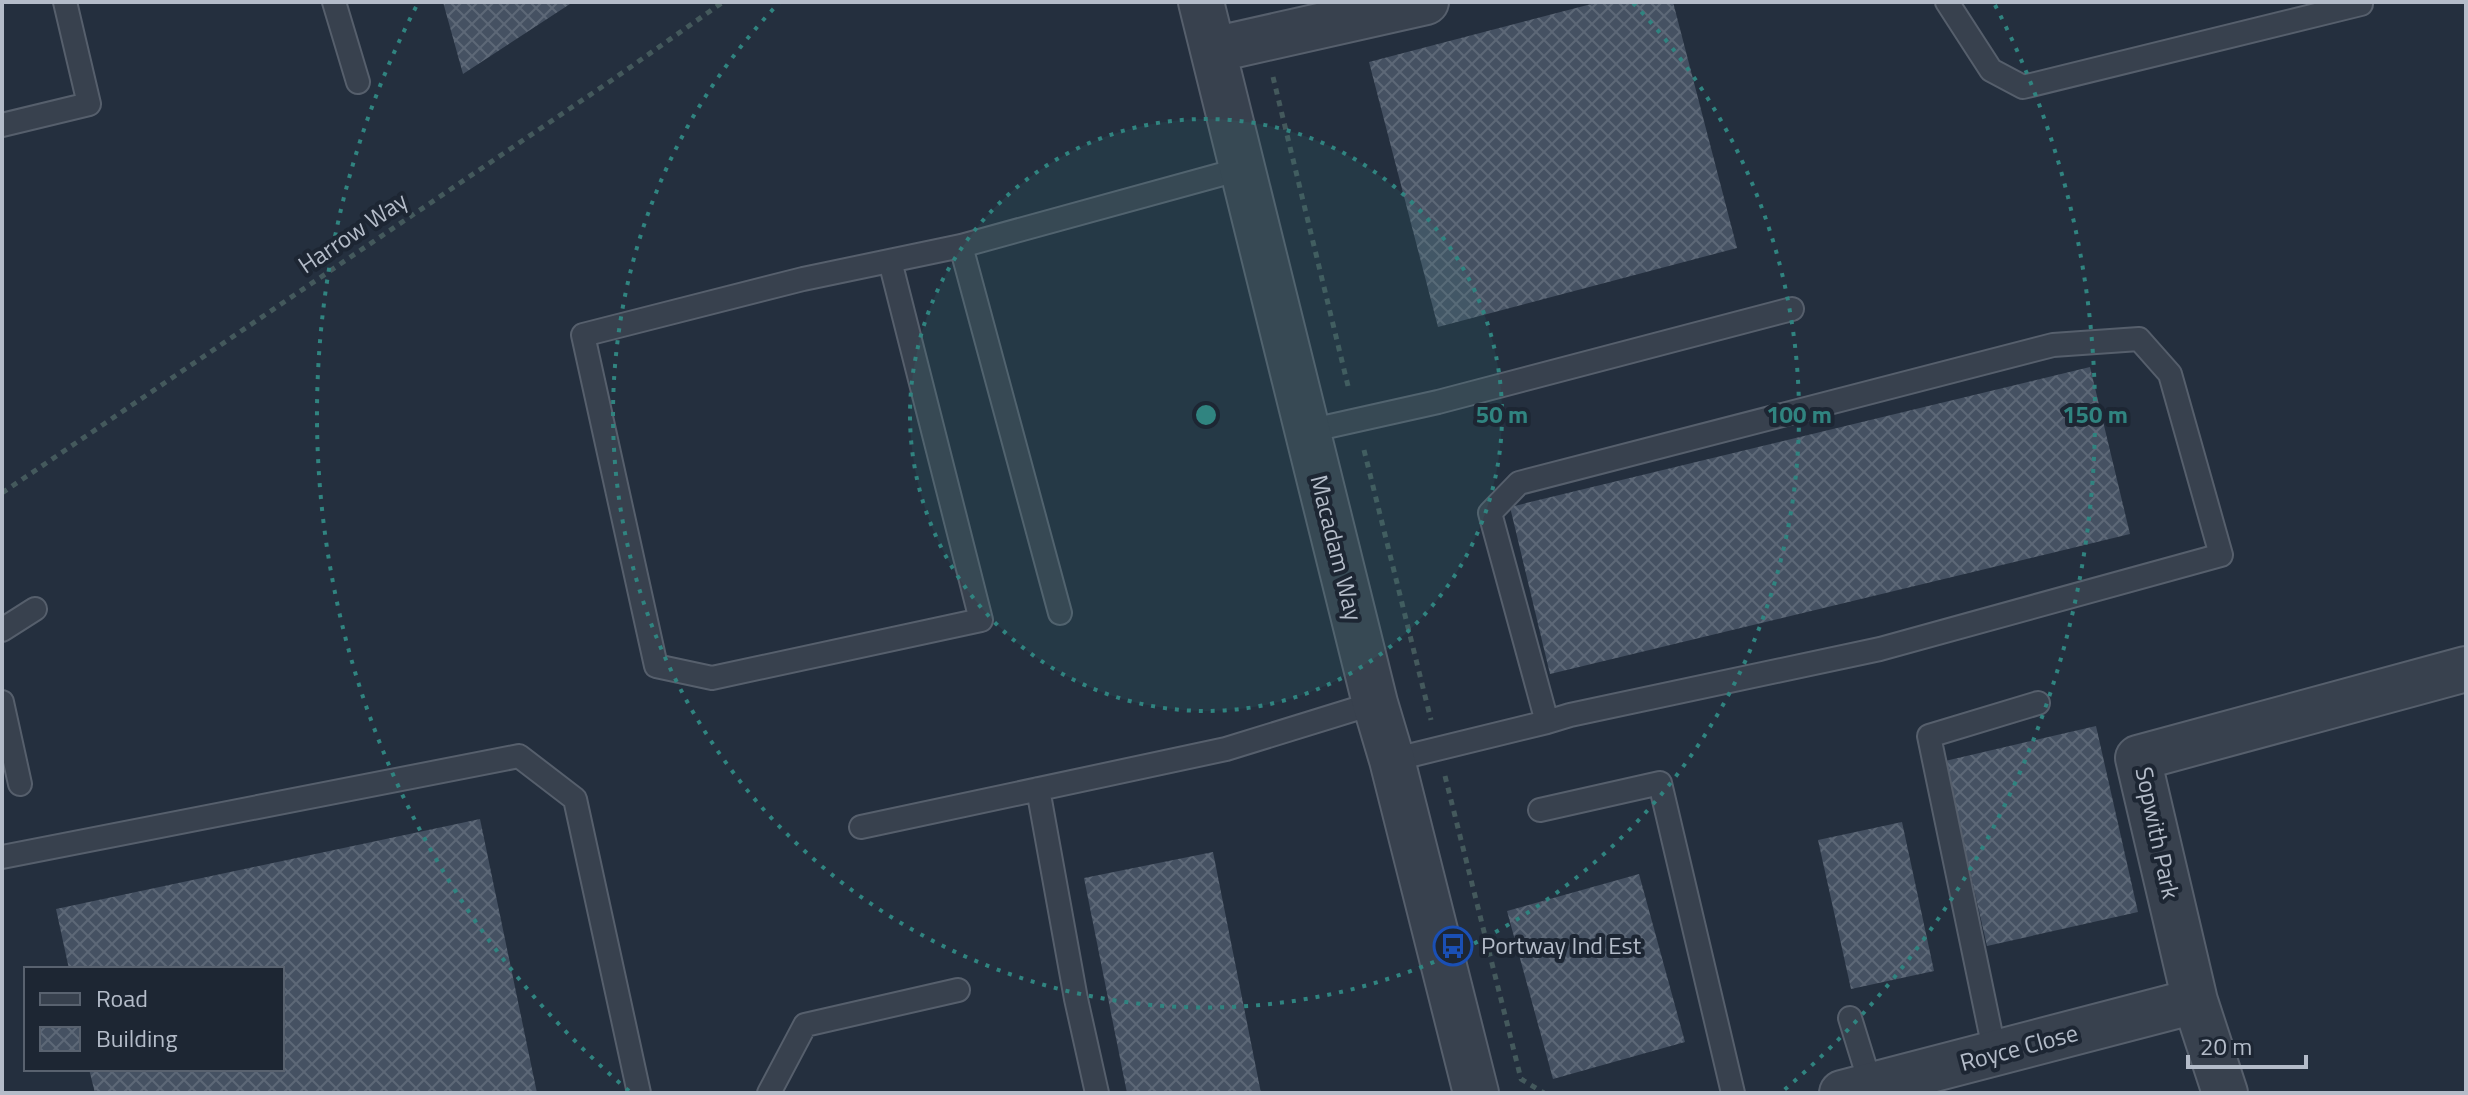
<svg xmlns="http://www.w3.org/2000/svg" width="2468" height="1095" font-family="'Titillium Web',sans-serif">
	<defs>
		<pattern id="building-cross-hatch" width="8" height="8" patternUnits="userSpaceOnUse" patternTransform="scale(2)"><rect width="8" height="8" fill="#455162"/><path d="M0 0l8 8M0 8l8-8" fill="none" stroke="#5d6877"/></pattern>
	</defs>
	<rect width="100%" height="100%" fill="#242f3e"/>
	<!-- building -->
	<path fill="url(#building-cross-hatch)" d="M443 2H573L463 74Z
		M1599 2H1673L1737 248 1438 327 1369 62Z
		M2090 367 2130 534 1550 674 1510 507Z
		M2096 726 2138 912 1987 946 1945 761Z
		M480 819 537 1093H95L89 1069H282V969H69L56 909Z
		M1902 822 1934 971 1851 989 1818 840Z
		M1213 852 1261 1093H1127L1084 878Z
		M1639 874 1685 1042 1553 1079 1507 911Z"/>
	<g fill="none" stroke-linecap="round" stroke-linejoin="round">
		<!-- service casing -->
		<g stroke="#565f6c" stroke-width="26">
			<path id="service" d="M334 2 358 82
				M1947 2 1991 70 2023 87 2361 4
				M2 125 89 104 65 2
				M961 246 1060 613
				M890 261 981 620 712 678 656 666 583 335 803 279 961 246 1241 169
				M1308 431 1438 402 1792 309
				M2 630 35 609
				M2 702 20 784
				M1392 760 1547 722 1570 715 1880 649 2221 555 2170 374 2139 339 2053 345 1519 483 1490 513 1547 722
				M1038 789 1076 999 1097 1093
				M1540 810 1660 783 1733 1093
				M861 827 1226 749 1375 703
				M2 857 519 756 575 799 639 1093
				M1850 1018 1871 1086
				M1995 1054 1929 736 2038 703
				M769 1093 805 1025 958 990"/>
		</g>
		<!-- minor casing -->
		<g stroke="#565f6c" stroke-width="48">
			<path id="minor" d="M1201 2 1375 703 1392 760 1476 1093
				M1213 50 1426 2
				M1842 1093 2195 1001
				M2225 1093 2195 1001 2138 758 2466 669"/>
		</g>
		<!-- path -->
		<path stroke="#44595c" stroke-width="5" stroke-dasharray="6 6" stroke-linecap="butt" d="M1273 77 1349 390
			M1364 450 1431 720
			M2 493 612 80 723 2
			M1445 776 1521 1079 1544 1093"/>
		<!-- service -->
		<use href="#service" stroke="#38414e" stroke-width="22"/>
		<!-- minor -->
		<use href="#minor" stroke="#38414e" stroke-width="44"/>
	</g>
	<!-- distance rings -->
	<circle cx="1206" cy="415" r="296" fill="#308480" fill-opacity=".12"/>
	<g fill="none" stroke="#308480" stroke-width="4" stroke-dasharray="4 8">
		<circle cx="1206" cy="415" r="296"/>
		<path d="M1633 3A593 593 0 1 1 779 3"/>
		<path d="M629 1091A889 889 0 0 1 417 5M1995 5A889 889 0 0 1 1783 1091"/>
	</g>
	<!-- icons -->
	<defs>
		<g id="bus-ring" transform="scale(2)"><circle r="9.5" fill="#1d2633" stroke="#1a4fb4" stroke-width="1.5"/><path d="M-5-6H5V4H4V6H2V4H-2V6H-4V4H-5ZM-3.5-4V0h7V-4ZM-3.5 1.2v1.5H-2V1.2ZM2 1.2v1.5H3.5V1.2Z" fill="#1a4fb4"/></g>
	</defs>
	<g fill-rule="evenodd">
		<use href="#bus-ring" x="1453" y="946"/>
	</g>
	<g text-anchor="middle" stroke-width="8" stroke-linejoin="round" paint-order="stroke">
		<!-- street labels -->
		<g font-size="24" fill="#b4bcc9" stroke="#1d2633">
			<text transform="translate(353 233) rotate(-34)" y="8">Harrow Way</text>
			<text transform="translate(1336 548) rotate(76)" y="8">Macadam Way</text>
			<text transform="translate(2157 833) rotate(78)" y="8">Sopwith Park</text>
			<text transform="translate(2019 1048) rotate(-15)" y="8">Royce Close</text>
		</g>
		<!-- poi labels -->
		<g font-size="24" fill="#b4bcc9" stroke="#1d2633" text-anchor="start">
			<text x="1481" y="954">Portway Ind Est</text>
		</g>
	</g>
	<circle cx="1206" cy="415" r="12" fill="#308480" stroke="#1d2633" stroke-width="4"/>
	<g font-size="24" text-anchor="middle" font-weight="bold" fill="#308480" stroke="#1d2633" stroke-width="8" stroke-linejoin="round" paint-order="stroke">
		<text x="1502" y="423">50 m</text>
		<text x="1799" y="423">100 m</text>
		<text x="2095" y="423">150 m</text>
	</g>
	<!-- border -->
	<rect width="2468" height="1095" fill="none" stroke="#b4bcc9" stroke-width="8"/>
	<!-- legend -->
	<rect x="24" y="967" width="260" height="104" fill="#1d2633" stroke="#59626f" stroke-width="2"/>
	<rect x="40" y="993" width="40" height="12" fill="#38414e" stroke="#59626f" stroke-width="2"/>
	<text x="96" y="1007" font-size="24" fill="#b4bcc9">Road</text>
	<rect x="40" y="1027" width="40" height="24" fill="url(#building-cross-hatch)" stroke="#59626f" stroke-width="2"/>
	<text x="96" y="1047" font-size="24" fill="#b4bcc9">Building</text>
	<!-- scale -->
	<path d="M2188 1055v12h118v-12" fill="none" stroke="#b4bcc9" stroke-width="4"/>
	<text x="2200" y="1055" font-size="24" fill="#b4bcc9" stroke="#1d2633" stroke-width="6" paint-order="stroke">20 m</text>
</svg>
